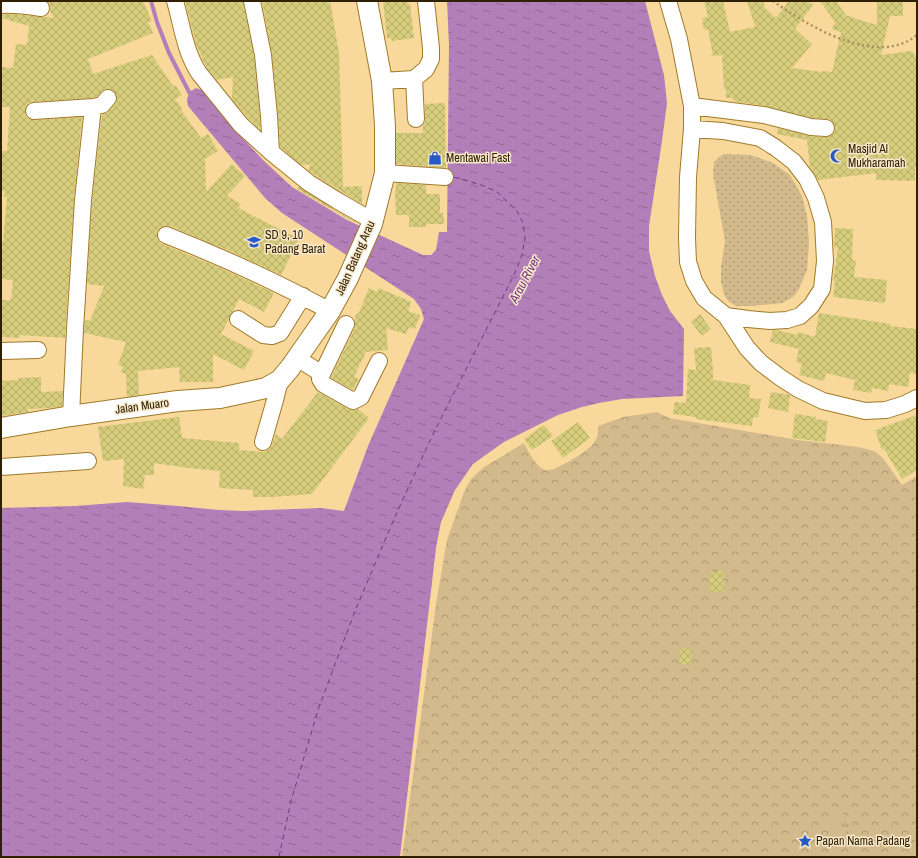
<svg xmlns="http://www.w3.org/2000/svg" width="918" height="858" font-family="'Archivo Narrow',sans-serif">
	<defs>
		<pattern id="grass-dots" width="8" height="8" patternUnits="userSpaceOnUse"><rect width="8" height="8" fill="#d2ba8c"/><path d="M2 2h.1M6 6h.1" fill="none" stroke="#ab9770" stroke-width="1.8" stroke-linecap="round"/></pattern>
		<pattern id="forest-crowns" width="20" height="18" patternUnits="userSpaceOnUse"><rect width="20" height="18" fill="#d2ba8c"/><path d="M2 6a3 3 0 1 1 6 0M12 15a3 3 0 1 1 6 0" fill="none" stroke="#ab9770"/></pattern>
		<pattern id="park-tufts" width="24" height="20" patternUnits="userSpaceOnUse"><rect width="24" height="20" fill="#d2ba8c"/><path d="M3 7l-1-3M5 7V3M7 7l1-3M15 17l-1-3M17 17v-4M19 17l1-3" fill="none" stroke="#ab9770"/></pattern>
		<pattern id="water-ripples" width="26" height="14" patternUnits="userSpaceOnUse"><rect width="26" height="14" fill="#b27fb9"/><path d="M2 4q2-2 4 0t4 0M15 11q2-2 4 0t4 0" fill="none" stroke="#916894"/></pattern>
		<pattern id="building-cross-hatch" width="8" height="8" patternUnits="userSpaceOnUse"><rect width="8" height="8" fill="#d5cc7c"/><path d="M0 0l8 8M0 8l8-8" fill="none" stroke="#b7af69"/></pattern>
	</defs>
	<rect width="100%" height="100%" fill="#f9d89c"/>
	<!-- grass -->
	<path fill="url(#grass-dots)" d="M724 154 751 155 773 163 790 175 802 196 807 216 809 243 807 270 798 291 793 297 782 303 752 306H736L728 301 724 294 721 282V267L725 241 713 174 714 162 719 157Z"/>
	<!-- forest -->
	<path fill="url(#forest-crowns)" d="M657 412 669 418 798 440 858 447 874 451 883 458 902 485 917 476V857H402L436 604 447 540 464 492 471 479 484 467 524 443C528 451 536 467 545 470 553 473 588 451 593 444 598 438 598 433 598 426L623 417Z"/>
	<!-- park -->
	<path fill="url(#park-tufts)" d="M842 813 853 827 840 836 830 822Z"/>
	<!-- water -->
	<path fill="url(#water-ripples)" d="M447 1H645L664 75 667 103 662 141 649 226V251L655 276 662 295 670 311 684 329 683 396 622 399 599 403 582 407 558 415 504 442 473 464 455 490 441 522 436 548 400 857H1V508L75 506 127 502 178 506 219 510 244 511 321 508 344 511 368 446 424 319 421 309 414 299 282 213 265 198 188 106 187 100 189 92 196 88 202 90 208 95 238 133 263 160 292 187 347 220 423 255H431L436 250 439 232H447L449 45Z"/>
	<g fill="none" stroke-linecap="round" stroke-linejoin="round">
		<!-- stream -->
		<path stroke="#b27fb9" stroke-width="4" d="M151 1 157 22 169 53 189 92 192 96"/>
		<!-- ferry -->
		<path stroke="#74357d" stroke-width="1" stroke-dasharray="5 4" stroke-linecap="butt" d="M279 857 291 801 319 707 355 611 394 519 433 434 514 275 522 255 525 238 523 223 517 211 497 192 484 186 458 178 452 177"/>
	</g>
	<!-- building -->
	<path fill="url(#building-cross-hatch)" d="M47 1H143L152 21 148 22 153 33 88 59 93 74 152 55 173 86 175 85 182 95 175 99 182 109 181 110 201 138 208 134 218 151 205 159 206 192 232 164 245 176 227 196 241 204 238 208 299 239 281 275 232 252 170 226H164L160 228 157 231V237L159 241 162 244 225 270 274 293 264 312 239 299 233 311 230 314 229 319 221 334 254 351 244 370 213 354V382H180L179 367 138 371 139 395 127 397 126 374 121 372 123 367 118 365 126 342 84 333 85 320 90 321 104 286 87 284 92 201 102 115 109 111 115 104 117 99V95L114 91 109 89H104L97 96 92 98 33 102 28 103 25 107V112L26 117 29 119 34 120 82 117 74 199 65 338 20 335V338L1 337V313H2V300H11L13 280 1 279V242H3L7 197H4L5 191H1V151H7L10 107H1V67L13 68 16 44 27 45 29 26 1 18V14H15L40 17H45L54 18 50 11V5Z
		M185 1H243L254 56 260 117V127L258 128 248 118 232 99 233 77 217 80 207 68 203 60 196 44Z
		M262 1H330L339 53 343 187 362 186V204L315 175 308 170 311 164 301 165 280 147 278 115 272 54Z
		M383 1H407L408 4H410L414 38 392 41 391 38H387Z
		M704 1H723L730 32 755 27 747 1H763L765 8 776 18 789 1H807L813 5 795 29 812 44 792 68 821 72V71L832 72 841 32 832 29 835 22 820 1H836L846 15 860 20 877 25V1H903V16H890L881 55 912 51 917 58V167H915V181L876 180V173L818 180 810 167 807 140 777 134 778 128 809 136 826 137 831 136 834 133 835 128 834 123 831 120 827 119 812 118 765 106 733 101V98H726V89H724L722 55 713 56 708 29 704 30 702 18 708 17Z
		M445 103 446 168 396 164V133H423V125L425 123V104Z
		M396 183 426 185V194H440V213H443L444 224H426V227H409V215H396L395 190H396Z
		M299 187 333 209 355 222V223L297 189Z
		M835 228 853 229 852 260 856 261 854 277 887 280 885 303 833 297 835 281H833L838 248 834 247Z
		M369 288 377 292 379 288 411 302 408 311 420 315 415 329 409 327 406 334 386 328 388 350 366 352 354 377 359 379 353 390 331 378 355 328V324L354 320 357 313H359Z
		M819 313 891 324 890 326 917 329V365L916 374 910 373 908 387 889 384 888 391 872 388 871 393 853 390 855 380 826 373 824 381 799 375 802 364 796 362 799 349 770 342 773 330H776L797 335 798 332 815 337Z
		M700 314 711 329 702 336 691 322Z
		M711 347 713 372V380L750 385 749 398 761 399 758 418 753 417 752 426 696 419V417L673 414 675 402 686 403 688 369 696 370 694 348Z
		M41 377V392L63 391 62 406 49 408 28 409V412L1 416V381L19 380 18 378Z
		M318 392 348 409 353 410 358 409 369 418 312 494 272 497H253V490L219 488 220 471 188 468 154 463V475H145L143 489 123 486 124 459 103 461 98 427 179 417 182 438 239 443V450L262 452 266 451 270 449 272 445 276 434 282 439Z
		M771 392 790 395 788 412 768 408Z
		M795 414 816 417V419L828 421 825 442 792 438Z
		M917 415V470L902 479 884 449 882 450 875 430Z
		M578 422 590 438 563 458 551 441Z
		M544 425 553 436 532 450 524 439Z
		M723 571 725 591 710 592 709 572Z
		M681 648 693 650 691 665 679 664Z"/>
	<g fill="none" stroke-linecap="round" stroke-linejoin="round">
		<!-- minor casing -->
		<g stroke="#9f7a29" stroke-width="18">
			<path id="minor" d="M175 1C182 25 185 52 199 73L241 125 271 152 309 183 338 201 373 221
				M252 1 263 55 269 116 271 152
				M668 1 679 39 692 106V129L688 177 687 238 688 262 694 281 704 298 726 316 748 319 770 321 787 320 800 316 811 306 822 289 825 261 823 222 816 198 807 179 794 162 776 148 760 138 723 131 692 129
				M1 5C14 4 28 6 41 8
				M414 79 416 119
				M382 81 414 79 426 69 431 59V48L426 1
				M692 106 764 115 811 127 826 128
				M34 111 93 107
				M385 173 445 177
				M166 235C222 257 277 282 330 311
				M726 316 747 348 761 363 781 378 798 389 823 401 865 411 886 410 905 404 917 398
				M238 319 263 335 272 336 280 333 303 296
				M346 324 322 374 320 379 323 384 353 401 361 397 379 361
				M1 351 38 350
				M297 358 322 374
				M71 416 75 329 83 200 93 107 102 105 108 98
				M263 442 275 400 280 380
				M1 467 88 461"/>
		</g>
		<!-- major casing -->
		<g stroke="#9f7a29" stroke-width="22">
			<path id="major" d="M1 428 71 416 178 401 220 398 266 388 280 380 290 368 330 311 348 278 372 224 385 173V126L382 81 367 1"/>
		</g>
		<!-- path -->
		<path stroke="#aa905f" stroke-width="2.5" stroke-dasharray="2 3" stroke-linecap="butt" d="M773 1C808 26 877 68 917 35"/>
		<!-- minor -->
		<use href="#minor" stroke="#fff" stroke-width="16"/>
		<!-- major -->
		<use href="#major" stroke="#fff" stroke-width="20"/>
	</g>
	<!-- icons -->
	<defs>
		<g id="mosque-bare" transform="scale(1.08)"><path d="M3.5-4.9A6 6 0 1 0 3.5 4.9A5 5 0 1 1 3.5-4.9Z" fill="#255ac7" stroke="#f8e8cb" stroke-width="2.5" paint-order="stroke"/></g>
		<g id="shop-bare" transform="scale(1.08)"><path d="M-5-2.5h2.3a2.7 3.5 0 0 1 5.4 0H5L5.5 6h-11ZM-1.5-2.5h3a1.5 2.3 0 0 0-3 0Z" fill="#255ac7" stroke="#f8e8cb" stroke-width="2.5" paint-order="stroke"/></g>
		<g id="school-bare" transform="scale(1.08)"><path d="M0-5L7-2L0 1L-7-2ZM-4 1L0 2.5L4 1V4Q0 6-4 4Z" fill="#255ac7" stroke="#f8e8cb" stroke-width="2.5" paint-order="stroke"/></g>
		<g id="sight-bare" transform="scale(1.08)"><path d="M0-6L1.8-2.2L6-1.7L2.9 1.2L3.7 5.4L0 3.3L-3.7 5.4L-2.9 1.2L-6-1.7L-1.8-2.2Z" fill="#255ac7" stroke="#f8e8cb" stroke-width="2.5" paint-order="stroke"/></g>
	</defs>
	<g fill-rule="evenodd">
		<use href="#mosque-bare" x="837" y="156"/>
		<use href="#shop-bare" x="435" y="158"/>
		<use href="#school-bare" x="254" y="242"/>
		<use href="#sight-bare" x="805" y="841"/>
	</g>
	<g text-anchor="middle" stroke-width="3" stroke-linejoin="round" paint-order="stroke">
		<!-- poi labels -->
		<g font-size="12" fill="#2f2000" stroke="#f8e8cb" text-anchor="start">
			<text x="848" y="153">Masjid Al<tspan x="848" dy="14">Mukharamah</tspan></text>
			<text x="446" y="162">Mentawai Fast</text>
			<text x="265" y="239">SD 9, 10<tspan x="265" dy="14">Padang Barat</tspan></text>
			<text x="816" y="845">Papan Nama Padang</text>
		</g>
		<!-- street labels -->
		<g font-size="12" fill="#2f2000" stroke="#f8e8cb">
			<text transform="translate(355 258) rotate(-66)" y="4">Jalan Batang Arau</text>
			<text transform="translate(142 406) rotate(-8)" y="4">Jalan Muaro</text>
		</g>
		<!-- water labels -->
		<g font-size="13" font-style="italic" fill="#74357d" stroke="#f8e8cb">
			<text transform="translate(524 279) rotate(-62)" y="5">Arau River</text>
		</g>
	</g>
	<!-- border -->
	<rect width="918" height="858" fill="none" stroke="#2f2000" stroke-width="4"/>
</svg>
